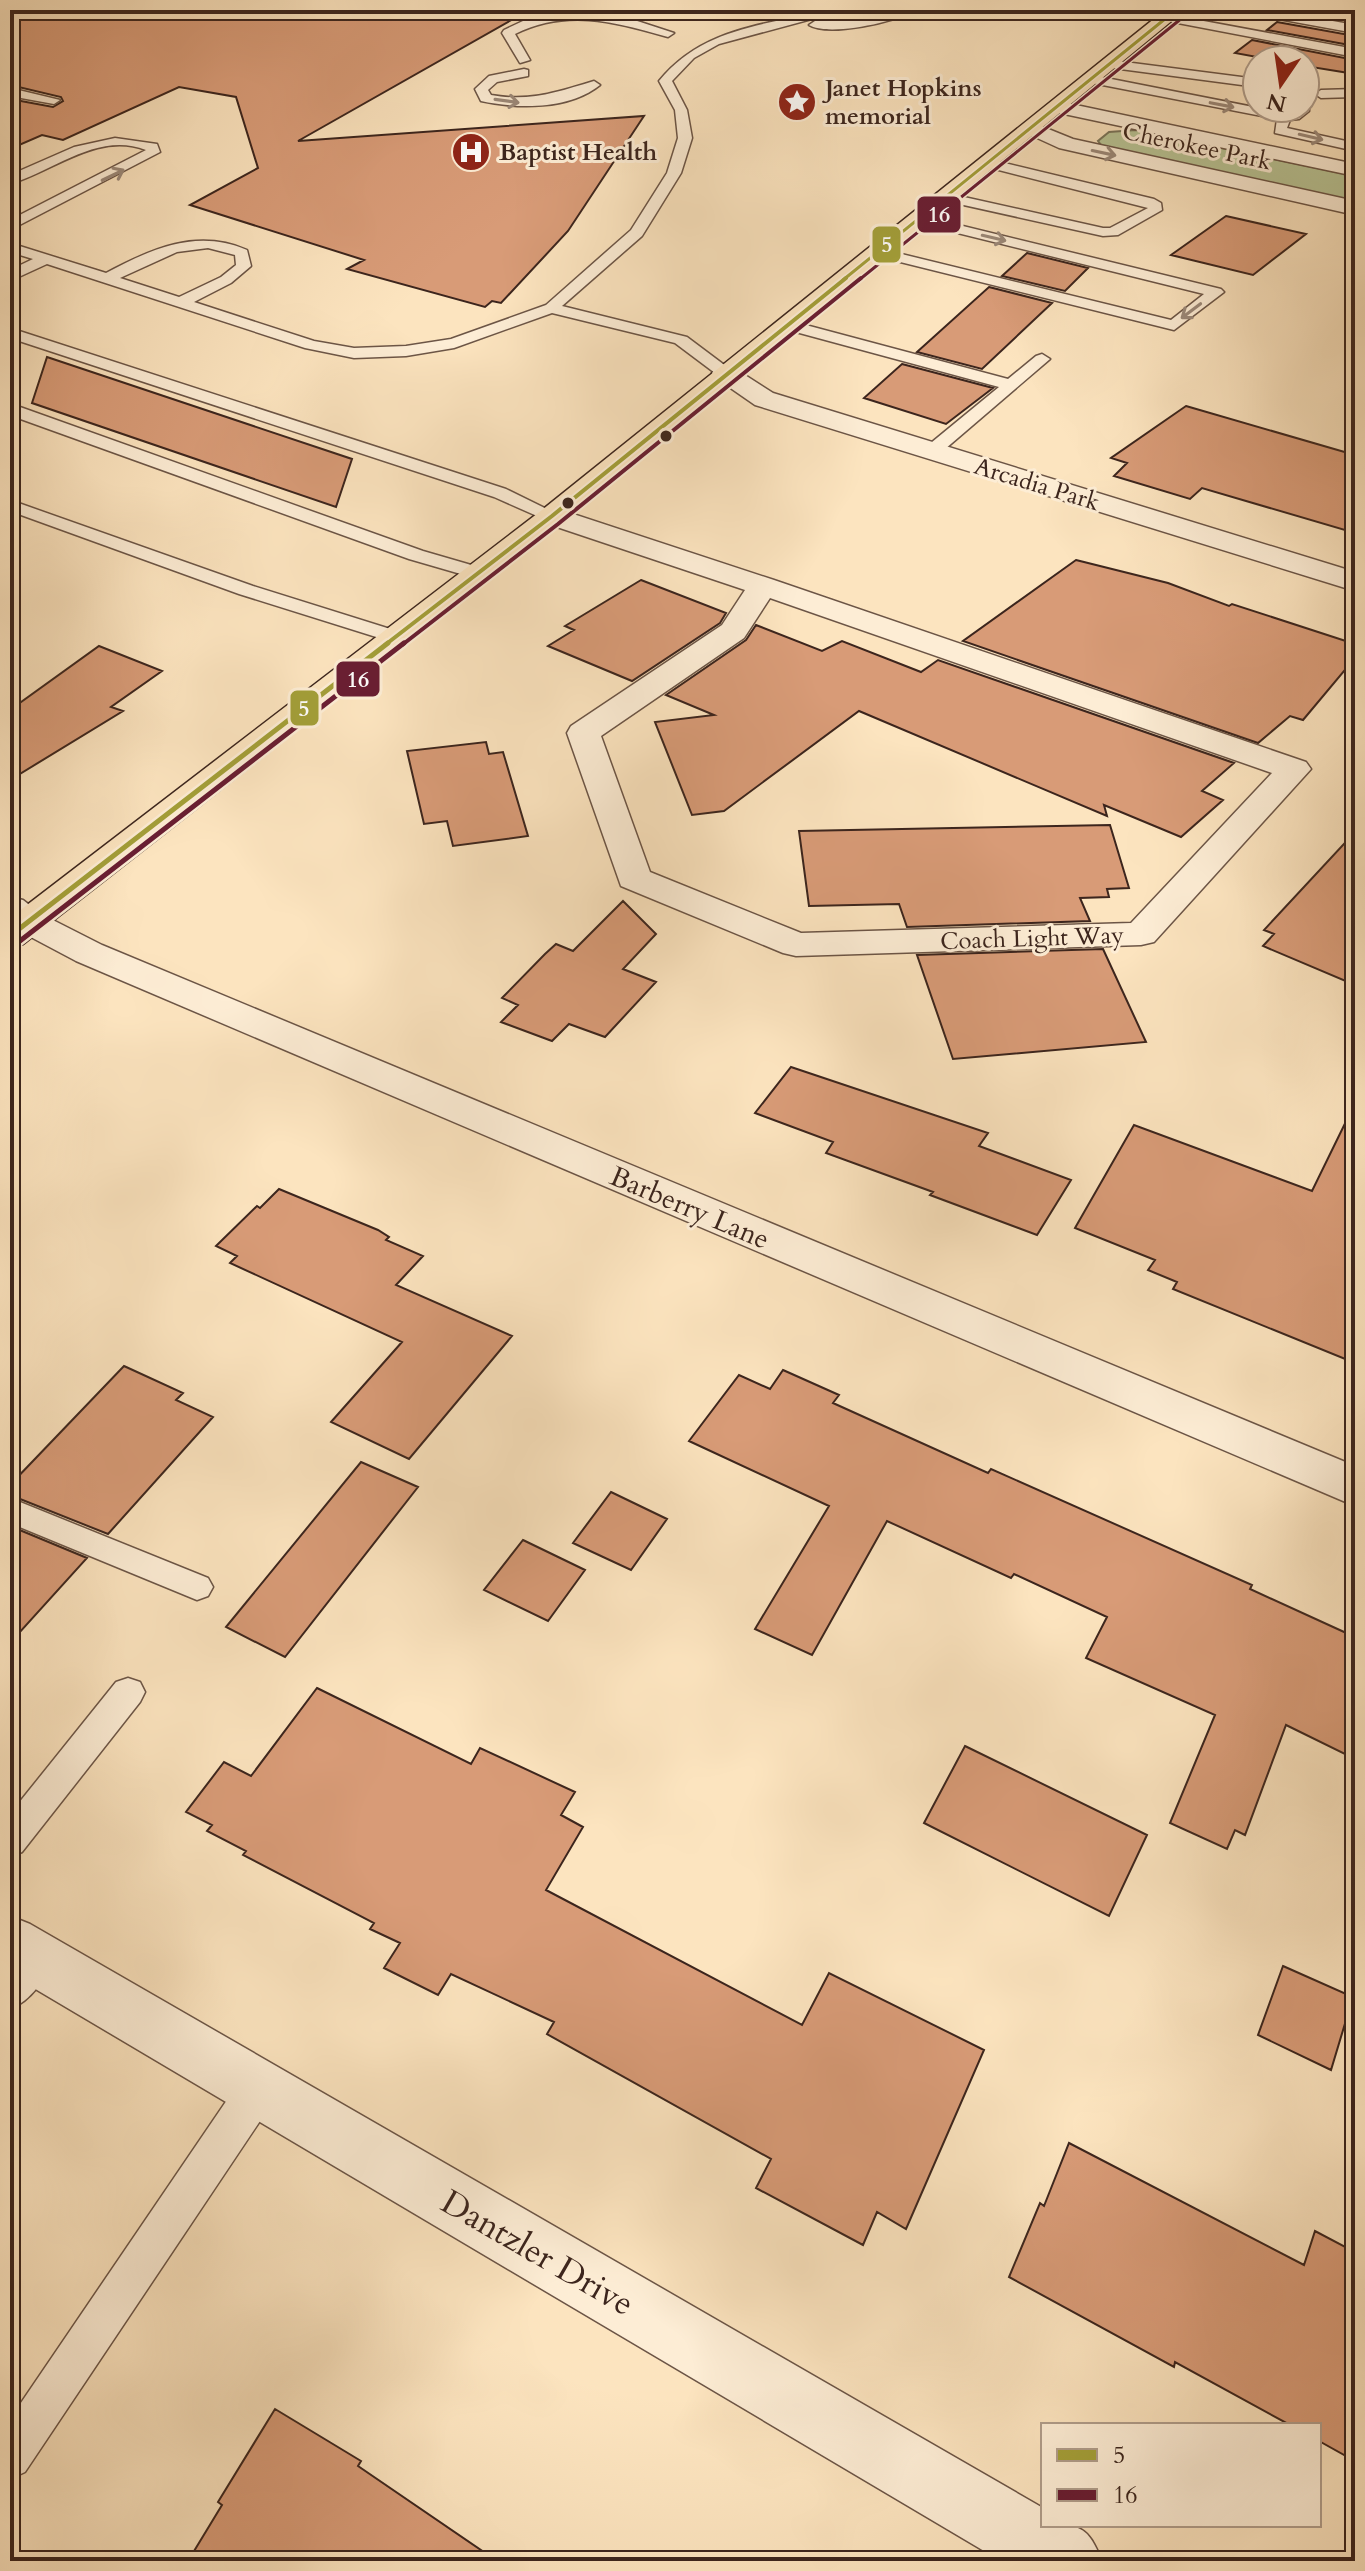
<svg xmlns="http://www.w3.org/2000/svg" width="1365" height="2571" font-family="Cardo,serif">
	<rect width="100%" height="100%" fill="#fce4bf"/>
	<filter id="stains"><feTurbulence type="fractalNoise" baseFrequency=".0025" numOctaves="4"/><feColorMatrix values="0 0 0 0 .2 0 0 0 0 .09 0 0 0 0 .02 0 0 0 .5 -.17"/></filter>
	<radialGradient id="worn" r=".72"><stop offset=".6" stop-color="#630" stop-opacity="0"/><stop offset="1" stop-color="#630" stop-opacity=".3"/></radialGradient>
	<!-- green -->
	<path fill="#b9c596" stroke="#7a755a" stroke-width="2" d="M1136 130 1355 176V203L1102 146 1098 141 1109 132Z"/>
	<!-- building -->
	<path fill="#d89b77" stroke="#3c251d" stroke-width="2" d="M10 10H529L298 141 644 116 568 231 501 303 492 301 485 307 347 269 364 260 190 205 258 168 236 97 179 87 63 140 42 135 10 149V99L53 107 63 101 61 97 10 85Z
		M1294 10H1355V22L1292 11Z
		M1277 22 1355 36V46L1267 30Z
		M1252 40 1355 60V74L1305 66V60H1273L1235 53Z
		M1226 216 1306 234 1253 275 1171 255Z
		M1027 253 1088 268 1065 291 1002 276Z
		M989 287 1052 303 982 369 917 352Z
		M47 357 352 459 336 507 32 403Z
		M902 364 993 388 946 424 864 398Z
		M1186 406 1355 455V533L1202 488 1190 499 1114 476 1127 463 1111 458Z
		M1076 560 1168 583 1229 606 1232 604 1355 644V658L1303 720 1290 716 1258 743 963 641Z
		M641 580 726 613 720 623 632 681 548 646 574 630 565 626Z
		M756 625 822 651 842 641 921 672 938 660 1234 763 1202 791 1223 800 1181 837 1104 805 1107 816 859 711 724 811 692 815 655 722 714 715 666 695 746 640Z
		M99 646 162 671 111 707 123 711 10 780V710Z
		M486 742 489 754 503 752 528 836 453 846 447 821 424 824 407 751Z
		M1110 825 1129 888 1107 889 1109 897 1080 898 1090 921 907 927 899 904 809 906 799 831Z
		M1355 832V985L1263 946 1274 934 1264 930Z
		M623 901 656 934 623 969 656 982 605 1037 569 1024 552 1041 501 1022 518 1005 502 998 545 954 556 944 573 951Z
		M1103 949 1146 1042 953 1059 917 955Z
		M791 1067 988 1133 979 1146 1071 1180 1037 1235 930 1195 933 1192 826 1153 833 1142 755 1113Z
		M1355 1103V1363L1173 1289 1177 1282 1148 1270 1155 1260 1075 1228 1134 1125 1312 1191Z
		M279 1189 378 1230 389 1237 386 1240 423 1256 396 1285 512 1336 409 1459 331 1422 402 1342 230 1263 237 1256 216 1246 257 1206 260 1208Z
		M124 1366 183 1393 176 1400 213 1417 108 1534 10 1495V1485Z
		M783 1370 839 1395 833 1403 988 1473 991 1469 1252 1585 1250 1589 1355 1637V1759L1286 1725 1245 1835 1235 1830 1227 1849 1170 1823 1215 1715 1086 1658 1107 1617 1014 1574 1011 1578 887 1521 812 1655 755 1629 829 1506 689 1441 739 1375 770 1389Z
		M361 1462 418 1487 285 1657 226 1627Z
		M611 1492 667 1519 631 1570 573 1543Z
		M10 1526 87 1558 10 1643Z
		M523 1540 585 1570 548 1621 484 1590Z
		M317 1688 471 1764 480 1748 575 1792 561 1815 583 1827 546 1890 802 2025 829 1973 984 2050 906 2229 877 2212 863 2245 756 2188 771 2159 547 2034 554 2022 451 1974 438 1995 384 1968 400 1943 370 1929 374 1923 243 1855 246 1851 207 1831 212 1825 186 1812 224 1762 251 1776Z
		M965 1746 1147 1835 1109 1916 924 1823Z
		M1283 1966 1353 1997 1331 2070 1258 2035Z
		M1069 2143 1304 2265 1315 2231 1355 2252V2461L1319 2441V2425H1290L1175 2362 1174 2367 1009 2277 1040 2203 1044 2206Z
		M275 2409 361 2461 358 2466 497 2561H188L222 2505 218 2502Z"/>
	<g fill="none" stroke-linecap="round" stroke-linejoin="round">
		<!-- lane casing -->
		<g stroke="#6c5546" stroke-width="3">
			<path id="lane" d="M825 10H845L719 44 694 58 672 81 687 110 692 138 681 173 642 236 562 306 687 337 731 370V376H719L675 343 552 313 454 348 406 356 354 358 305 348 47 264 10 281V270L33 259 10 252V243L106 273C151 249 197 228 247 250L251 266 231 283 194 302 314 341 354 348 406 346 451 339 546 305 631 230 667 173 678 138 675 110 659 81C702 28 762 26 825 10ZM208 248 235 255 236 265 221 277 179 297 120 278 177 252Z
				M897 10H916C897 22 828 37 809 25L815 21H856Z
				M1229 10H1271L1355 25V33L1257 15 1235 13Z
				M568 11 628 18 674 33 668 37C614 22 568 8 515 34L530 60 520 63 502 33 504 30 523 21Z
				M1166 14 1355 49V57L1162 20 1160 18Z
				M1109 60 1257 79V87L1105 67V61Z
				M524 69 528 70V76L497 82 488 90 491 95C530 102 557 92 594 81L600 85C569 110 518 109 481 101L475 89 489 76Z
				M1091 75 1284 113 1309 105V111L1299 119 1290 120 1287 128 1355 143V151L1275 133 1277 119 1087 82 1085 79Z
				M10 88 60 100 54 104 10 96Z
				M1355 89V97L1321 98 1315 94 1321 90Z
				M115 138 157 144 160 152 10 230V220L146 150C98 131 54 171 10 184V175L74 147Z
				M988 159 1154 199 1161 203 1162 210 1118 235 1103 236 941 200V194L946 193 1103 228H1110L1148 208 983 166 981 163Z
				M918 215 1221 289 1224 292 1174 330 872 255V249L877 248 1171 320 1204 294 913 222V216Z
				M787 320 1008 379 1036 356 1042 354 1050 359 938 455 932 456 923 451 926 447 999 387 781 328 779 325Z
				M10 328 506 489 561 516 558 520H546L494 497 10 338Z
				M10 407H20L423 551 485 569 487 573 478 579 409 559 15 417 10 418Z
				M10 500 253 586 403 633 406 637 396 643 389 641 239 594 10 511Z
				M10 1498 208 1578 213 1587 208 1596 197 1600 10 1523Z
				M128 1678 140 1682 145 1692 140 1702 22 1852 10 1857V1814L116 1682Z
				M36 1940 49 1946 54 1958C46 1978 31 2001 10 2009 10 1978 2 1954 36 1940Z
				M258 2070 272 2075 277 2089 272 2103 25 2472 10 2479V2419L244 2075Z"/>
		</g>
		<!-- street casing -->
		<g stroke="#6c5546" stroke-width="3">
			<path id="street" d="M1057 101 1355 164V176L1050 111 1047 107Z
				M1031 122 1073 139 1355 201V215L1059 148 1024 132 1021 128 1024 124Z
				M725 365 734 368 773 393 1355 572V591L755 405 716 378 712 373 716 368Z
				M552 507 774 580 1306 762 1311 769 1154 942 1141 945 796 956 783 953 621 886 567 733 571 726 722 625 745 590 542 522 538 516 542 510ZM770 598 1272 773 1131 923 801 933 650 872 601 736 744 638Z
				M10 897 23 900 41 914 102 945 1355 1466V1506L76 961 10 926Z
				M10 1916 30 1924 1043 2508V2525C1081 2525 1087 2525 1102 2561H1001L10 1974Z"/>
		</g>
		<!-- primary casing -->
		<g stroke="#3c251d" stroke-width="3">
			<path id="primary" d="M1165 10H1185L562 522 23 944 10 947V918L542 510Z"/>
		</g>
		<!-- lane -->
		<use href="#lane" fill="#fdedd5" fill-rule="evenodd"/>
		<!-- street -->
		<use href="#street" fill="#fdedd5" fill-rule="evenodd"/>
		<!-- primary -->
		<use href="#primary" fill="#fce4bf" fill-rule="evenodd"/>
		<!-- bus-1-far2 casing -->
		<g stroke="#fdedd5" stroke-width="6">
			<path id="bus-1-far2" d="M843 280 1176 10"/>
		</g>
		<!-- bus-1-far1 casing -->
		<g stroke="#fdedd5" stroke-width="8">
			<path id="bus-1-far1" d="M385 645 552 516 846 278"/>
		</g>
		<!-- bus-1 casing -->
		<g stroke="#fdedd5" stroke-width="10">
			<path id="bus-1" d="M10 936 388 643"/>
		</g>
		<!-- bus-2-far2 casing -->
		<g stroke="#fdedd5" stroke-width="6">
			<path id="bus-2-far2" d="M859 280 1182 18"/>
		</g>
		<!-- bus-2-far1 casing -->
		<g stroke="#fdedd5" stroke-width="8">
			<path id="bus-2-far1" d="M402 645 558 524 861 278"/>
		</g>
		<!-- bus-2 casing -->
		<g stroke="#fdedd5" stroke-width="10">
			<path id="bus-2" d="M16 944 404 643"/>
		</g>
		<!-- bus-1-far2 -->
		<use href="#bus-1-far2" stroke="#a39f38" stroke-width="3"/>
		<!-- bus-1-far1 -->
		<use href="#bus-1-far1" stroke="#a39f38" stroke-width="4"/>
		<!-- bus-1 -->
		<use href="#bus-1" stroke="#a39f38" stroke-width="5"/>
		<!-- bus-2-far2 -->
		<use href="#bus-2-far2" stroke="#691d32" stroke-width="3"/>
		<!-- bus-2-far1 -->
		<use href="#bus-2-far1" stroke="#691d32" stroke-width="4"/>
		<!-- bus-2 -->
		<use href="#bus-2" stroke="#691d32" stroke-width="5"/>
	</g>
	<!-- one-way arrows -->
	<defs><path id="oneway-shaft" d="M-6 0H5M1.5-3L5.5 0L1.5 3" fill="none" stroke-width="1.6" stroke-linecap="round" stroke-linejoin="round" transform="scale(2)"/></defs>
	<g stroke="#9c8979">
		<use href="#oneway-shaft" transform="translate(507 101) rotate(8)"/>
		<use href="#oneway-shaft" transform="translate(1222 105) rotate(11)"/>
		<use href="#oneway-shaft" transform="translate(1311 137) rotate(13)"/>
		<use href="#oneway-shaft" transform="translate(1104 153) rotate(12)"/>
		<use href="#oneway-shaft" transform="translate(113 175) rotate(-26)"/>
		<use href="#oneway-shaft" transform="translate(994 238) rotate(13)"/>
		<use href="#oneway-shaft" transform="translate(1191 311) rotate(143)"/>
	</g>
	<!-- icons -->
	<defs>
		<g id="sight-disc" transform="scale(2)"><circle r="9.5" fill="#8f2418" stroke="#fdedd5"/><path d="M0-6L1.8-2.2L6-1.7L2.9 1.2L3.7 5.4L0 3.3L-3.7 5.4L-2.9 1.2L-6-1.7L-1.8-2.2Z" fill="#fff"/></g>
		<g id="hospital-disc" transform="scale(2)"><circle r="9.5" fill="#8f2418" stroke="#fdedd5"/><path d="M-5-5h3v3.5h4V-5h3V5h-3V1.5h-4V5h-3Z" fill="#fff"/></g>
	</defs>
	<g fill-rule="evenodd">
		<use href="#sight-disc" x="797" y="102"/>
		<use href="#hospital-disc" x="471" y="152"/>
	</g>
	<!-- markers -->
	<g fill="#3c251d" stroke="#fdedd5" stroke-width="3">
		<circle cx="666" cy="436" r="7"/>
		<circle cx="568" cy="503" r="7"/>
	</g>
	<g text-anchor="middle" stroke-width="6" stroke-linejoin="round" paint-order="stroke">
		<!-- far-poi labels -->
		<g font-size="24" font-weight="bold" fill="#3c251d" stroke="#fdedd5" text-anchor="start">
			<text x="825" y="96">Janet Hopkins<tspan x="825" dy="28">memorial</tspan></text>
			<text x="499" y="160">Baptist Health</text>
		</g>
		<!-- far-street labels -->
		<g font-size="24" fill="#3c251d" stroke="#fdedd5">
			<text transform="translate(1197 146) rotate(12)" y="8">Cherokee Park</text>
			<text transform="translate(1037 484) rotate(17)" y="8">Arcadia Park</text>
			<text transform="translate(1032 938) rotate(-2)" y="8">Coach Light Way</text>
		</g>
		<!-- street labels -->
		<g font-size="28" fill="#3c251d" stroke="#fdedd5">
			<text transform="translate(690 1207) rotate(23)" y="10">Barberry Lane</text>
		</g>
		<!-- near-street labels -->
		<g font-size="34" fill="#3c251d" stroke="#fdedd5">
			<text transform="translate(538 2252) rotate(30)" y="12">Dantzler Drive</text>
		</g>
	</g>
	<g stroke="#fdedd5" stroke-width="3">
		<rect x="916" y="195" width="46" height="39" rx="8" fill="#691d32"/>
		<rect x="871" y="225" width="31" height="39" rx="8" fill="#a39f38"/>
		<rect x="335" y="660" width="46" height="38" rx="8" fill="#691d32"/>
		<rect x="289" y="689" width="31" height="38" rx="8" fill="#a39f38"/>
	</g>
	<g font-size="22" text-anchor="middle" font-weight="bold" fill="#fff">
		<text x="939" y="222">16</text>
		<text x="887" y="252">5</text>
		<text x="358" y="687">16</text>
		<text x="304" y="716">5</text>
	</g>
	<!-- margin -->
	<rect width="1365" height="2571" fill="none" stroke="#fce4bf" stroke-width="40"/>
	<rect x="12" y="12" width="1341" height="2547" fill="none" stroke="#3c251d" stroke-width="4"/>
	<rect x="20" y="20" width="1325" height="2531" fill="none" stroke="#3c251d" stroke-width="2"/>
	<!-- legend -->
	<rect x="1041" y="2423" width="280" height="104" fill="#fdedd5" stroke="#b09d8b" stroke-width="2"/>
	<rect x="1057" y="2449" width="40" height="12" fill="#a39f38" stroke="#b09d8b" stroke-width="2"/>
	<text x="1113" y="2463" font-size="24" fill="#3c251d">5</text>
	<rect x="1057" y="2489" width="40" height="12" fill="#691d32" stroke="#b09d8b" stroke-width="2"/>
	<text x="1113" y="2503" font-size="24" fill="#3c251d">16</text>
	<!-- north arrow -->
	<g transform="translate(1281 84) rotate(193)"><circle r="38" fill="#fdedd5" stroke="#b09d8b" stroke-width="2"/>
	<path d="M0-6L14 30L0 20L-14 30Z" fill="#8f2418"/>
	<text y="-12" font-size="22" font-weight="bold" text-anchor="middle" fill="#3c251d">N</text>
	</g>
	<rect width="100%" height="100%" filter="url(#stains)"/>
	<rect width="100%" height="100%" fill="url(#worn)"/>
</svg>
